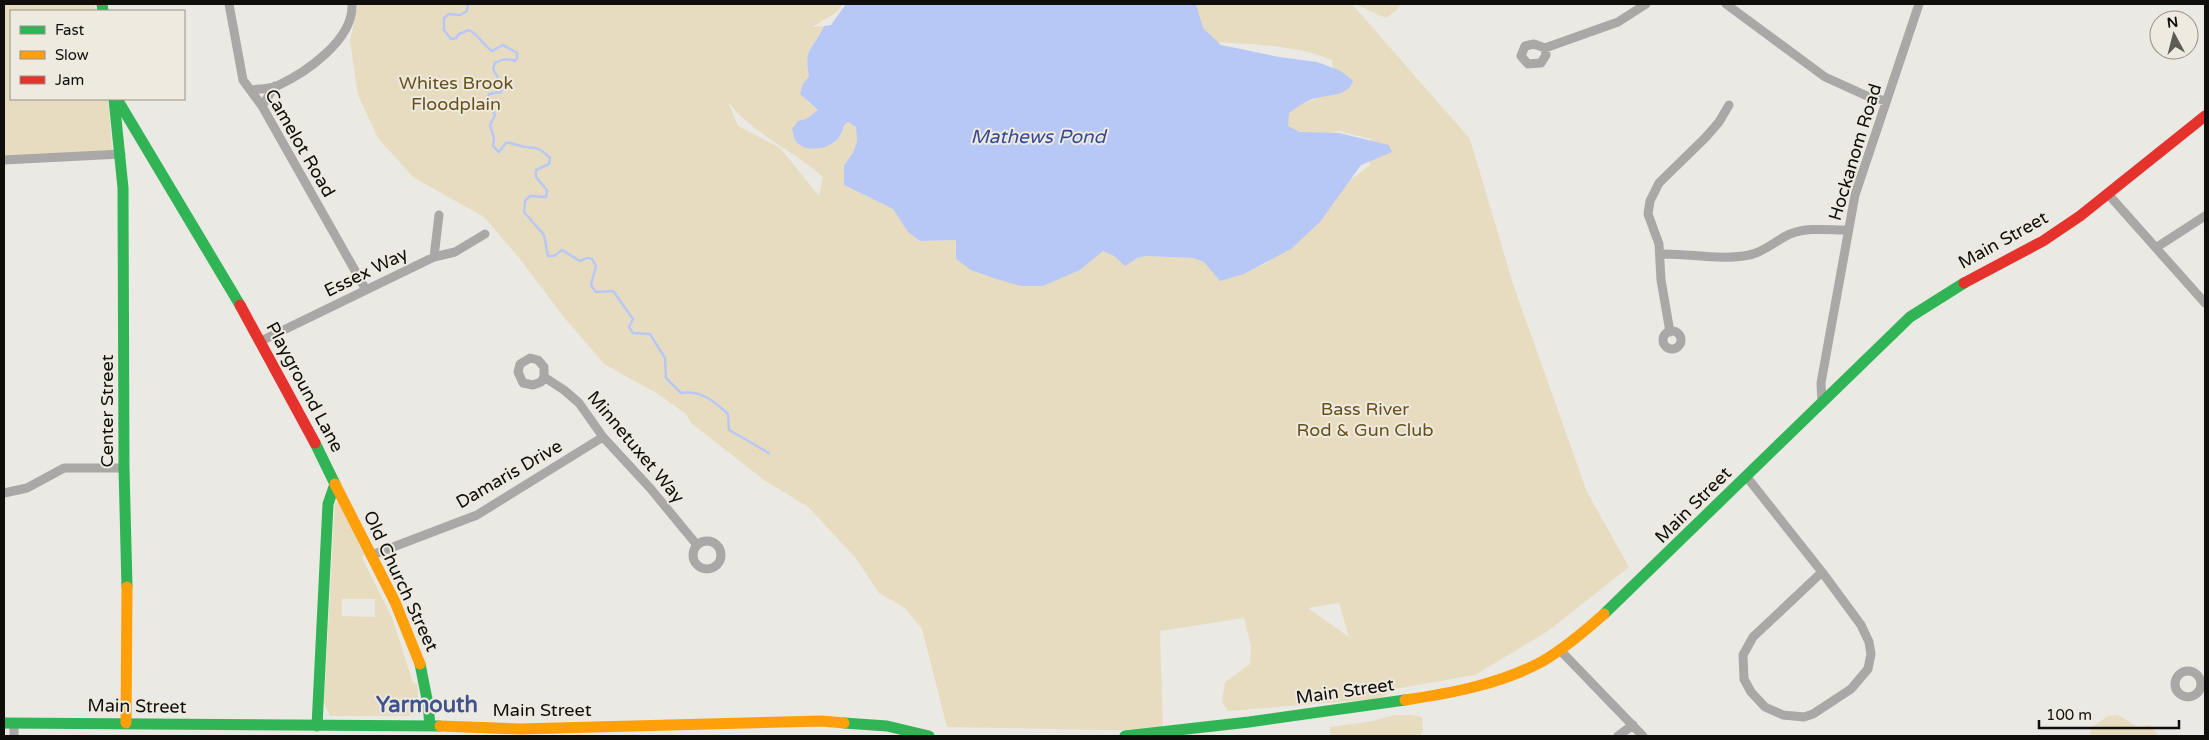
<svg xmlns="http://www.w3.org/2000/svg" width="2209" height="740" font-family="'Varela Round',sans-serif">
	<rect width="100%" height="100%" fill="#eae9e4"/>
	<!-- green -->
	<path fill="#e8dcc0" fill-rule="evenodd" d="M4 4H94L96 11H11V99H108L112 150 4 157Z
		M358 4H843L837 12 812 27 824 26C814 49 803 47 809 76L803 84 807 101 818 110 806 119 833 144 841 136 844 125 848 122 856 127 857 141 853 153 844 165V185L893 209 908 232 920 241 956 240 955 249 1065 276 1080 270 1103 250 1114 256 1125 265 1137 258 1146 256 1193 258 1239 274 1267 263 1287 235 1324 201 1370 165 1371 139 1339 131 1320 135 1277 153 1287 108 1316 99 1335 83 1332 60C1296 45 1251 44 1212 42L1183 4H1352L1470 139 1513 284 1587 492 1629 567 1548 631 1475 675 1389 690 1388 694 1376 699 1228 711 1222 702 1225 682 1250 664 1251 646 1244 618 1160 631 1163 731 947 727 922 629 905 608 879 593 855 557 808 507 764 480 691 423 686 414 658 394 604 364 563 316 520 259 484 217 413 177 378 138 358 95 350 41ZM728 102C754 135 793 150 823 177L819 196 780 148 738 126ZM1339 603 1349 637 1308 608Z
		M1355 4H1401L1398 9 1386 18Z
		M335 502 339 503 364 555 362 558 393 620 413 683 417 684C419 697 419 706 409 716H330L324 703ZM342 599H375V617L342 616Z
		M1394 715H1411L1422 717 1423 731 1420 736H1330V727L1373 721Z
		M2118 715 2138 727 2150 725 2159 736H2089L2092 727 2108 716Z"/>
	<!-- water -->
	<path fill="#b8c8f6" d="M846 4H1196L1203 28 1221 45 1279 57 1317 62 1341 71 1353 81C1348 98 1324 94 1310 100 1303 103 1296 108 1289 113L1288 126 1300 132 1339 133 1389 145 1392 152 1361 165 1320 222 1291 249 1244 274 1220 281 1204 262 1193 258 1146 256 1137 258 1125 266 1114 256 1103 251 1080 270 1043 286H1021L993 278 971 270 956 259V240L920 241 908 232 893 209 844 185V165L853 153 857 141 856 127 848 122 844 125C843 128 842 133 840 136 832 149 805 155 795 140 794 138 793 132 792 129L798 121 806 119 818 110 800 94 803 84 809 76C803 47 814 49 824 26L831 25Z"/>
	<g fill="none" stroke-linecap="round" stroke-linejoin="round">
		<!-- stream -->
		<path stroke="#b8c8f6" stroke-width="2.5" d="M468 4 467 11 460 15 449 14 444 18V30L451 39 456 38 459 34 469 30C479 35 483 45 492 51L503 45 517 53V58L515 61C507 58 502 59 495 63L493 69 503 87 501 92 489 94 488 100 495 115 490 125 494 138 493 146 499 152 506 143C511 142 512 144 517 145 534 151 534 142 550 158L549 164 536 170V177L547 190 546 197 530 196 525 201 524 212 544 235 548 256H554L562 250 580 261 587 258 592 259 596 266 591 285 596 292 613 291 633 319 629 327 633 333 650 334 665 358 666 378 681 393C701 390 714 401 728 414L729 430 769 453"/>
		<!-- street -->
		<path stroke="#a9a8a6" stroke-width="9" d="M229 4 243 80 262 106 366 290
			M1726 4 1825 77 1867 96 1886 101
			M1545 48 1546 55 1541 63 1528 64 1521 56 1525 46 1534 44 1545 48 1618 22 1646 4
			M250 90C258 89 269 89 277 86 305 73 354 40 352 4
			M262 106 275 86
			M4 160 121 154
			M2108 194 2205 303
			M2157 247 2205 216
			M1660 254C1689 253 1720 261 1749 255 1765 252 1776 240 1790 234 1808 227 1829 230 1847 230
			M434 257 439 215
			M1663 340a9 9 0 1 1 18 0a9 9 0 1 1-18 0Z
			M1670 332 1661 280 1659 244 1648 214 1650 201 1659 183 1706 137 1719 122 1729 105
			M261 341 434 257 455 252 485 234
			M544 377V367L538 360 530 358 520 364 518 372 523 383 533 385 541 382 544 377 564 390 579 403 603 437 650 488 697 545
			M1822 402 1821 383 1855 195 1919 4
			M1746 476 1822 572 1861 625 1869 642 1871 654 1868 669 1851 689 1813 714 1804 717 1783 715 1765 707 1751 692 1744 679 1743 655 1753 637 1822 572
			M4 493 27 488 64 468H124
			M693 555a14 14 0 1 1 28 0a14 14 0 1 1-28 0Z
			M372 555 477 515 603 437
			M1560 650 1643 736
			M2175 684a13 13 0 1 1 26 0a13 13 0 1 1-26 0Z
			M14 723V736
			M1618 736 1633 725"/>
		<!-- fast -->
		<path stroke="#30b455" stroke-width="11" d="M102 4 103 11
			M114 99 123 188 124 468 127 587
			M117 99 240 305
			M315 443 335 484 328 504 317 726
			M1604 614 1910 317 1964 283
			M420 664 428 704 430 726
			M4 723 440 726
			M844 723 887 726 929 736
			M1125 736 1249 722 1405 700"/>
		<!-- slow -->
		<path stroke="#ff9f0a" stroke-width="11" d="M335 484 395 602 420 664
			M1405 700C1452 693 1501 684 1543 661 1565 648 1585 631 1604 614
			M126 723 127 587
			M440 726 520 729 822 721 844 723"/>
		<!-- jam -->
		<path stroke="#e5322d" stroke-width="11" d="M1964 283 2043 241 2080 216 2205 116
			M240 305 315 443"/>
	</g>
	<g text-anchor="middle" stroke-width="4" stroke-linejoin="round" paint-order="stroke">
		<!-- park labels -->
		<g font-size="18" fill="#665119" stroke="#eeeae0">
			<text x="456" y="89">Whites Brook<tspan x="456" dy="21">Floodplain</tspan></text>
			<text x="1365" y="415">Bass River<tspan x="1365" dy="21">Rod &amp; Gun Club</tspan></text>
		</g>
		<!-- street labels -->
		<g font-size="18" fill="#100e0b" stroke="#eeeae0">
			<text transform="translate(300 143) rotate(60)" y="6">Camelot Road</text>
			<text transform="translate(1855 152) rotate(-73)" y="6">Hockanom Road</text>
			<text transform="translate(2003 240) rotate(-29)" y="6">Main Street</text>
			<text transform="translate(366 272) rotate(-26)" y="6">Essex Way</text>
			<text transform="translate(305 387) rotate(62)" y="6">Playground Lane</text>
			<text transform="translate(107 411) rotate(-90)" y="6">Center Street</text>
			<text transform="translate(636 447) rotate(50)" y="6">Minnetuxet Way</text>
			<text transform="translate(509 474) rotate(-30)" y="6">Damaris Drive</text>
			<text transform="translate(1693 505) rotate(-45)" y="6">Main Street</text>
			<text transform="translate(401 581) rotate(65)" y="6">Old Church Street</text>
			<text transform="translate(1345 691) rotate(-8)" y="6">Main Street</text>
			<text transform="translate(137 706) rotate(1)" y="6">Main Street</text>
			<text x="542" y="716">Main Street</text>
		</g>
		<!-- water labels -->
		<g font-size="19" font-style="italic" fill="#344a97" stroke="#eeeae0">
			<text x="1038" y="143">Mathews Pond</text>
		</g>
		<!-- district labels -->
		<g font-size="22" font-weight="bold" fill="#3f528e" stroke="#eeeae0">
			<text x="427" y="712">Yarmouth</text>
		</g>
	</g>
	<!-- border -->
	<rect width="2209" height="740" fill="none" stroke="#100e0b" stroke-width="10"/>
	<!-- legend -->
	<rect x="10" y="10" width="175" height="90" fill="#eeeae0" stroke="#95928b"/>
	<rect x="20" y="26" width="25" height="8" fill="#30b455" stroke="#95928b"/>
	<text x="55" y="35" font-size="15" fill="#100e0b">Fast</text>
	<rect x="20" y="51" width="25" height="8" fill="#ff9f0a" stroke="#95928b"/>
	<text x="55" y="60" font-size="15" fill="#100e0b">Slow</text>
	<rect x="20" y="76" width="25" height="8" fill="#e5322d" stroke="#95928b"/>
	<text x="55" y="85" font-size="15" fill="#100e0b">Jam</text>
	<!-- north arrow -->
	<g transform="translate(2174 35) rotate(353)"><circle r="24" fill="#eeeae0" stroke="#95928b"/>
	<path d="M0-4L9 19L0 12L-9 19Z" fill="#5c5b57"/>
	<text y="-8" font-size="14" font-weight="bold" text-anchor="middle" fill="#100e0b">N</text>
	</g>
	<!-- scale -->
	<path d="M2039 720v8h140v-8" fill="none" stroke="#100e0b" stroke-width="2.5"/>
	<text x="2046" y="720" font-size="15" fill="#100e0b" stroke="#eeeae0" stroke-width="4" paint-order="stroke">100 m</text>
</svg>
